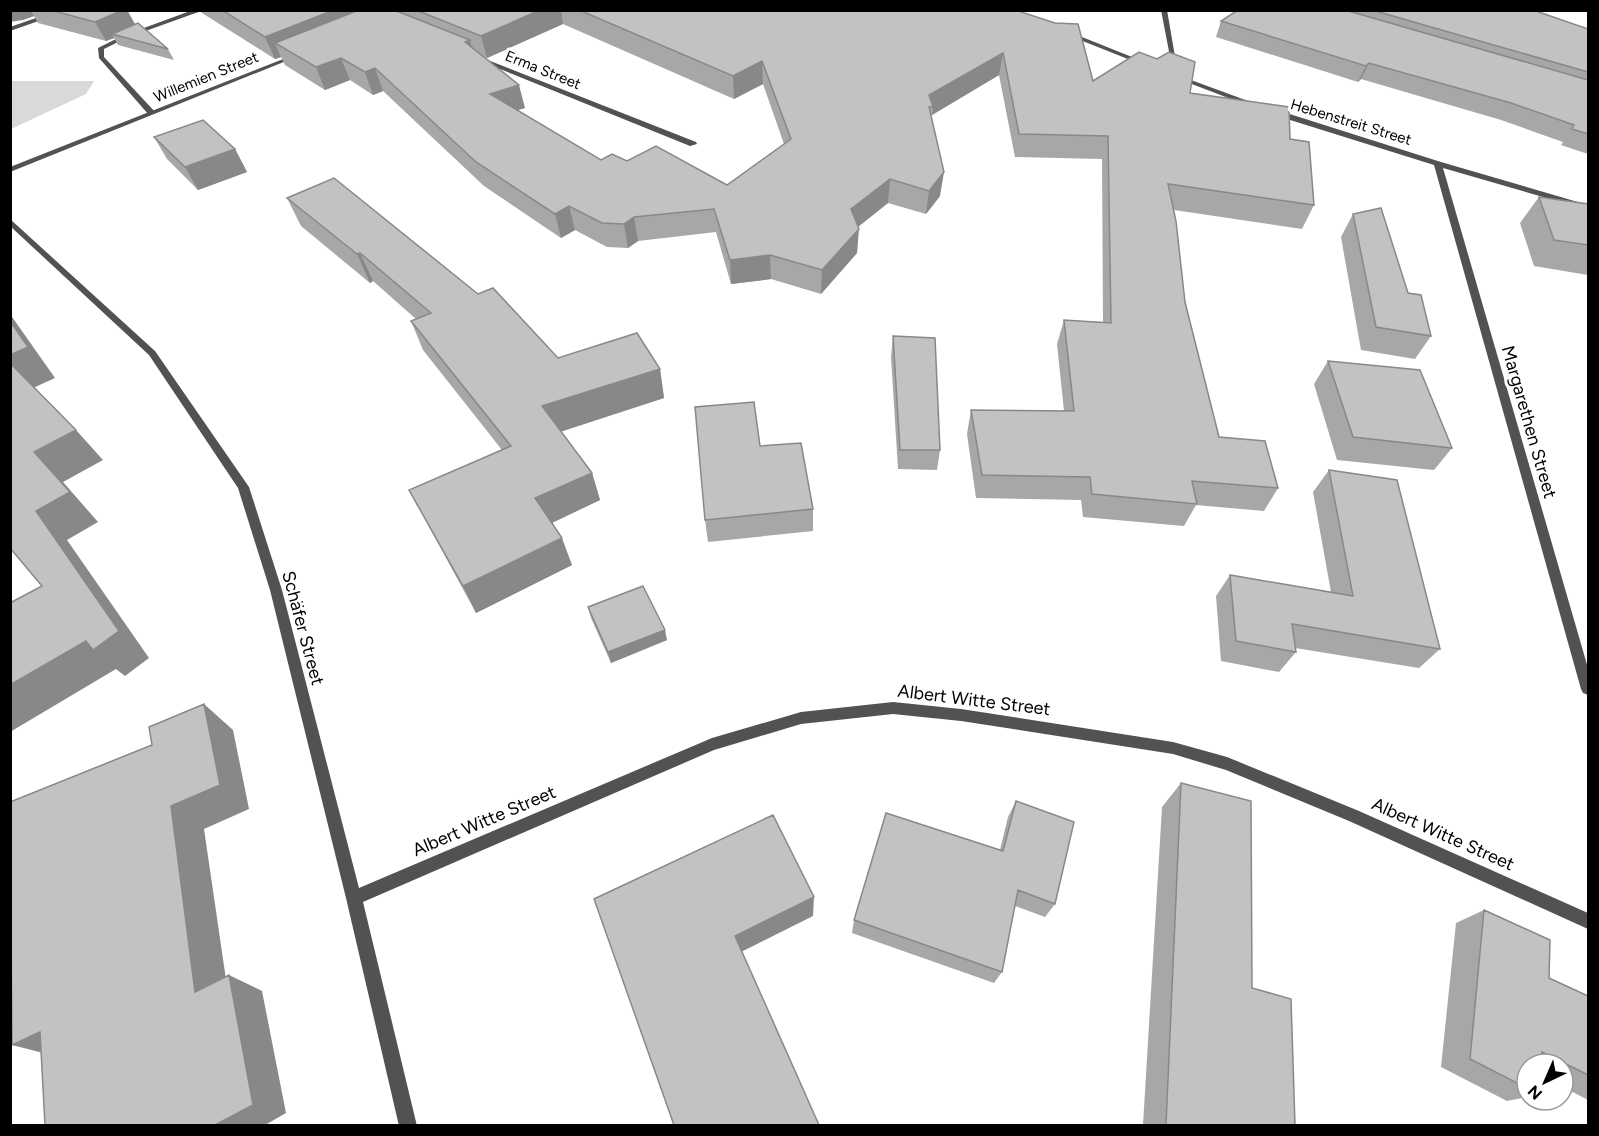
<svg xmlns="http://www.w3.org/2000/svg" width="1599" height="1136" font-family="Figtree,sans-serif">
	<rect width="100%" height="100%" fill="#fff"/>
	<!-- green -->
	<path fill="#d9d9d9" d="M11 81H94L86 94 11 129Z"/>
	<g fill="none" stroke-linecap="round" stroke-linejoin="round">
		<!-- service -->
		<path fill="#525252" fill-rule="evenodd" d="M59 10H70L10 31V27Z
			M193 10H204L126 38 104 49V57L156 113 149 115 99 58 98 48 122 36Z"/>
		<!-- minor -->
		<path fill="#525252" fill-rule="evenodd" d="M1161 10H1167L1177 68 1172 67Z
			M1067 31 1147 63 1148 64 1143 65 1065 34 1064 33Z
			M296 54 301 55 10 172V167Z
			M480 57 696 142 697 144 690 146 478 60V58Z
			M1176 76H1180L1259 105 1252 107 1176 78Z
			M1271 110H1277L1441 162 1588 205V210L1443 168 1588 668V695L1583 693 1581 689 1434 165 1271 114Z
			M10 219 155 351 249 487 282 590 359 888 712 738 801 712 893 702 961 709 1173 742 1227 757 1359 811 1588 913V929L1349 821 1226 770 1173 754 961 721 893 714 801 724 714 750 363 902 417 1126H399L346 898 270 590 238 488 149 355 10 226Z"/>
	</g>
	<!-- wall -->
	<path fill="#a7a7a7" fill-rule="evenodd" d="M10 10H127L135 24 168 49 174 60 118 45 114 38 106 41 38 23 34 16 23 20Z
		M200 10H1015L1093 81 1190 93 1290 139 1314 205 1302 229 1174 210 1185 302 1219 437 1278 488 1264 511 1196 505 1184 526 1083 517 1081 500 976 498 967 434 971 410 1064 411 1057 344 1064 320 1103 322 1102 159 1015 157 999 75 932 115 931 118 940 196 926 214 888 203 858 227 857 253 821 294 771 279 731 284 716 232 638 241 628 248 607 247 575 230 561 238 484 186 383 91 373 95 350 80 325 90 285 65 281 57 275 59 202 13ZM563 24 734 99 763 84 784 144 727 185 627 161 601 160 517 110 525 108 482 56 487 58Z
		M1238 10H1533L1588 29V154L1561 145 1563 142 1501 120 1361 79 1358 82 1216 37 1221 21Z
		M154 137 235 149 247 172 198 190 167 159Z
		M1539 197 1588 204V275L1534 266 1520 223Z
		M287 198 478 294 558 358 660 369 664 398 561 431 592 473 600 500 552 523 572 565 476 613 409 490 502 450 423 350 411 321 416 319 373 281 370 283 301 226Z
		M1353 214 1408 293 1431 336 1415 359 1361 350 1341 237Z
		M893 336 940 450 937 470 898 469 891 357Z
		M1328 361 1452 448 1434 470 1337 460 1314 384Z
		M760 446 813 509V531L708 542 705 520Z
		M1329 470 1440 649 1419 668 1295 648 1296 652 1279 672 1221 661 1216 596 1230 575 1331 592 1313 492Z
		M588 607 667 640 611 663 591 618Z
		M1181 783 1252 988 1295 1125H1143L1162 807Z
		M1016 801 1055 904 1045 917 1015 906 1002 972 994 983 852 933 854 920 1000 850 1008 817Z
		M1484 910 1549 978 1588 996V1100L1563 1087V1064H1527V1097L1507 1101 1441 1067 1456 923Z"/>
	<!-- shaded-wall -->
	<path fill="#888" d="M10 10H30L34 16 23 20 10 22Z
		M123 10H127L137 28 112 34 114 38 106 41 95 22Z
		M334 10H391L275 43 281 57 275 59 265 37Z
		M540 10H561L563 24 487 58 481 36Z
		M470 40 476 62 465 42Z
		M1003 53 999 75 932 115 933 107 929 95Z
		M341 58 350 80 325 90 316 67Z
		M762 61 763 84 734 99 733 76Z
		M1369 63 1361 79 1358 82 1366 66Z
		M375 68 383 91 373 95 365 72Z
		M519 85 525 108 496 117 490 94Z
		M235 149 247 172 198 190 185 167Z
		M944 172 940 196 926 214 929 191Z
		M890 179 888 203 850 233 851 209Z
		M569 206 575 230 561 238 555 214Z
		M634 217 638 241 628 248 624 224Z
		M859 229 857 253 821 294 822 270Z
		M360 253 373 281 370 283 357 254Z
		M770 255 771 279 731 284 730 260Z
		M10 314 55 378 33 388 10 363Z
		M660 369 664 398 551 435 542 406Z
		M76 430 103 460 63 482 98 522 67 540 149 658 125 676 116 669 10 732V685L86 641 36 511 34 452Z
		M592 473 600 500 545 526 535 498Z
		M562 538 572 565 476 613 463 586Z
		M665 630 667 640 611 663 608 652Z
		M204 704 233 730 249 809 204 829 230 1007 195 992 171 806Z
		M814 897 813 916 739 953 735 936Z
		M229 975 262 991 286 1113 265 1125H215Z
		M40 1032 59 1057 12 1045Z"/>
	<!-- building -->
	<path fill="#c2c2c2" stroke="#888" stroke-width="1.5" d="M50 10H123L95 22Z
		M222 10H334L265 37Z
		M359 10H394L470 40 465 42 519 85 490 94 601 160 612 154 627 161 656 146 727 185 791 139 762 61 733 76 579 10H1015L1055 23 1078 24 1093 81 1139 52 1157 59 1169 52 1195 62 1190 93 1289 107 1290 139 1309 142 1314 205 1168 184 1176 221 1185 302 1219 437 1265 441 1278 488 1192 481 1197 504 1092 494 1090 477 982 475 971 410 1074 411 1064 320 1111 323 1108 136 1019 134 1003 53 929 95 933 107H929L944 172 929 191 890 179 851 209 859 229 822 270 770 255 730 260 714 209 634 217 624 224 602 223 569 206 555 214 476 162 375 68 365 72 341 58 316 67 275 43Z
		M416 10H540L481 36Z
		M1238 10H1345L1588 80V134L1572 129 1574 125 1511 103 1369 63 1366 66 1221 21Z
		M1372 10H1533L1588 29V72Z
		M138 23 168 49 112 34Z
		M203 120 235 149 185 167 154 137Z
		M334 178 478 294 493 288 558 358 637 333 660 369 542 406 592 473 535 498 562 538 463 586 409 490 511 446 411 321 431 313 360 253 357 254 287 198Z
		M1539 197 1588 204V245L1554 240Z
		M1381 208 1408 293 1421 295 1431 336 1376 327 1353 214Z
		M10 321 28 347 10 355Z
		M893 336 935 338 940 450H900Z
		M1328 361 1420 370 1452 448 1353 437Z
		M10 363 76 430 34 452 70 492 36 511 119 631 93 650 86 641 10 685V603L42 586 10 548Z
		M754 402 760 446 801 443 813 509 705 520 695 407Z
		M1329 470 1397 480 1440 649 1292 624 1296 652 1236 641 1230 575 1353 596Z
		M643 586 665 630 608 652 588 607Z
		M204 704 220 785 171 806 195 992 229 975 253 1105 215 1125H45L40 1032 12 1045 10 802 152 745 149 727Z
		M1181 783 1251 801 1252 988 1291 999 1295 1125H1166Z
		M1016 801 1074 822 1055 904 1018 890 1002 972 854 920 886 813 1003 851Z
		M773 815 814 897 735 936 819 1125H674L594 899Z
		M1484 910 1550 940 1549 978 1588 996V1075L1542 1052 1541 1064H1527V1088L1470 1059Z"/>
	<g text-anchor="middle" stroke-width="6" stroke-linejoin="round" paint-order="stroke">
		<!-- far-street labels -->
		<g font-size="15" fill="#000" stroke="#fff">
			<text transform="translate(543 70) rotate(22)" y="5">Erma Street</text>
			<text transform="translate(206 77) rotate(-22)" y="5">Willemien Street</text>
			<text transform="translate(1351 122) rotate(17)" y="5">Hebenstreit Street</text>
		</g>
		<!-- street labels -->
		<g font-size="18" fill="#000" stroke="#fff">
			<text transform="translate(1529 422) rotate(74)" y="6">Margarethen Street</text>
			<text transform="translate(303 628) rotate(75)" y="6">Schäfer Street</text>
			<text transform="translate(974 700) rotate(7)" y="6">Albert Witte Street</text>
			<text transform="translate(484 821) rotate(-23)" y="6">Albert Witte Street</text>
			<text transform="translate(1443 834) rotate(24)" y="6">Albert Witte Street</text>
		</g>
	</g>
	<!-- border -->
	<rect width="1599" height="1136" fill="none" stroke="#000000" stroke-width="24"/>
	<!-- north arrow -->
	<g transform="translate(1545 1082) rotate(224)"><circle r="28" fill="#ffffff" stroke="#999999" stroke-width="1.5"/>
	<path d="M0-4.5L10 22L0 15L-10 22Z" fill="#000000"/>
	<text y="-9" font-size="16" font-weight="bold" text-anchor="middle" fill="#000000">N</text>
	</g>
</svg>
